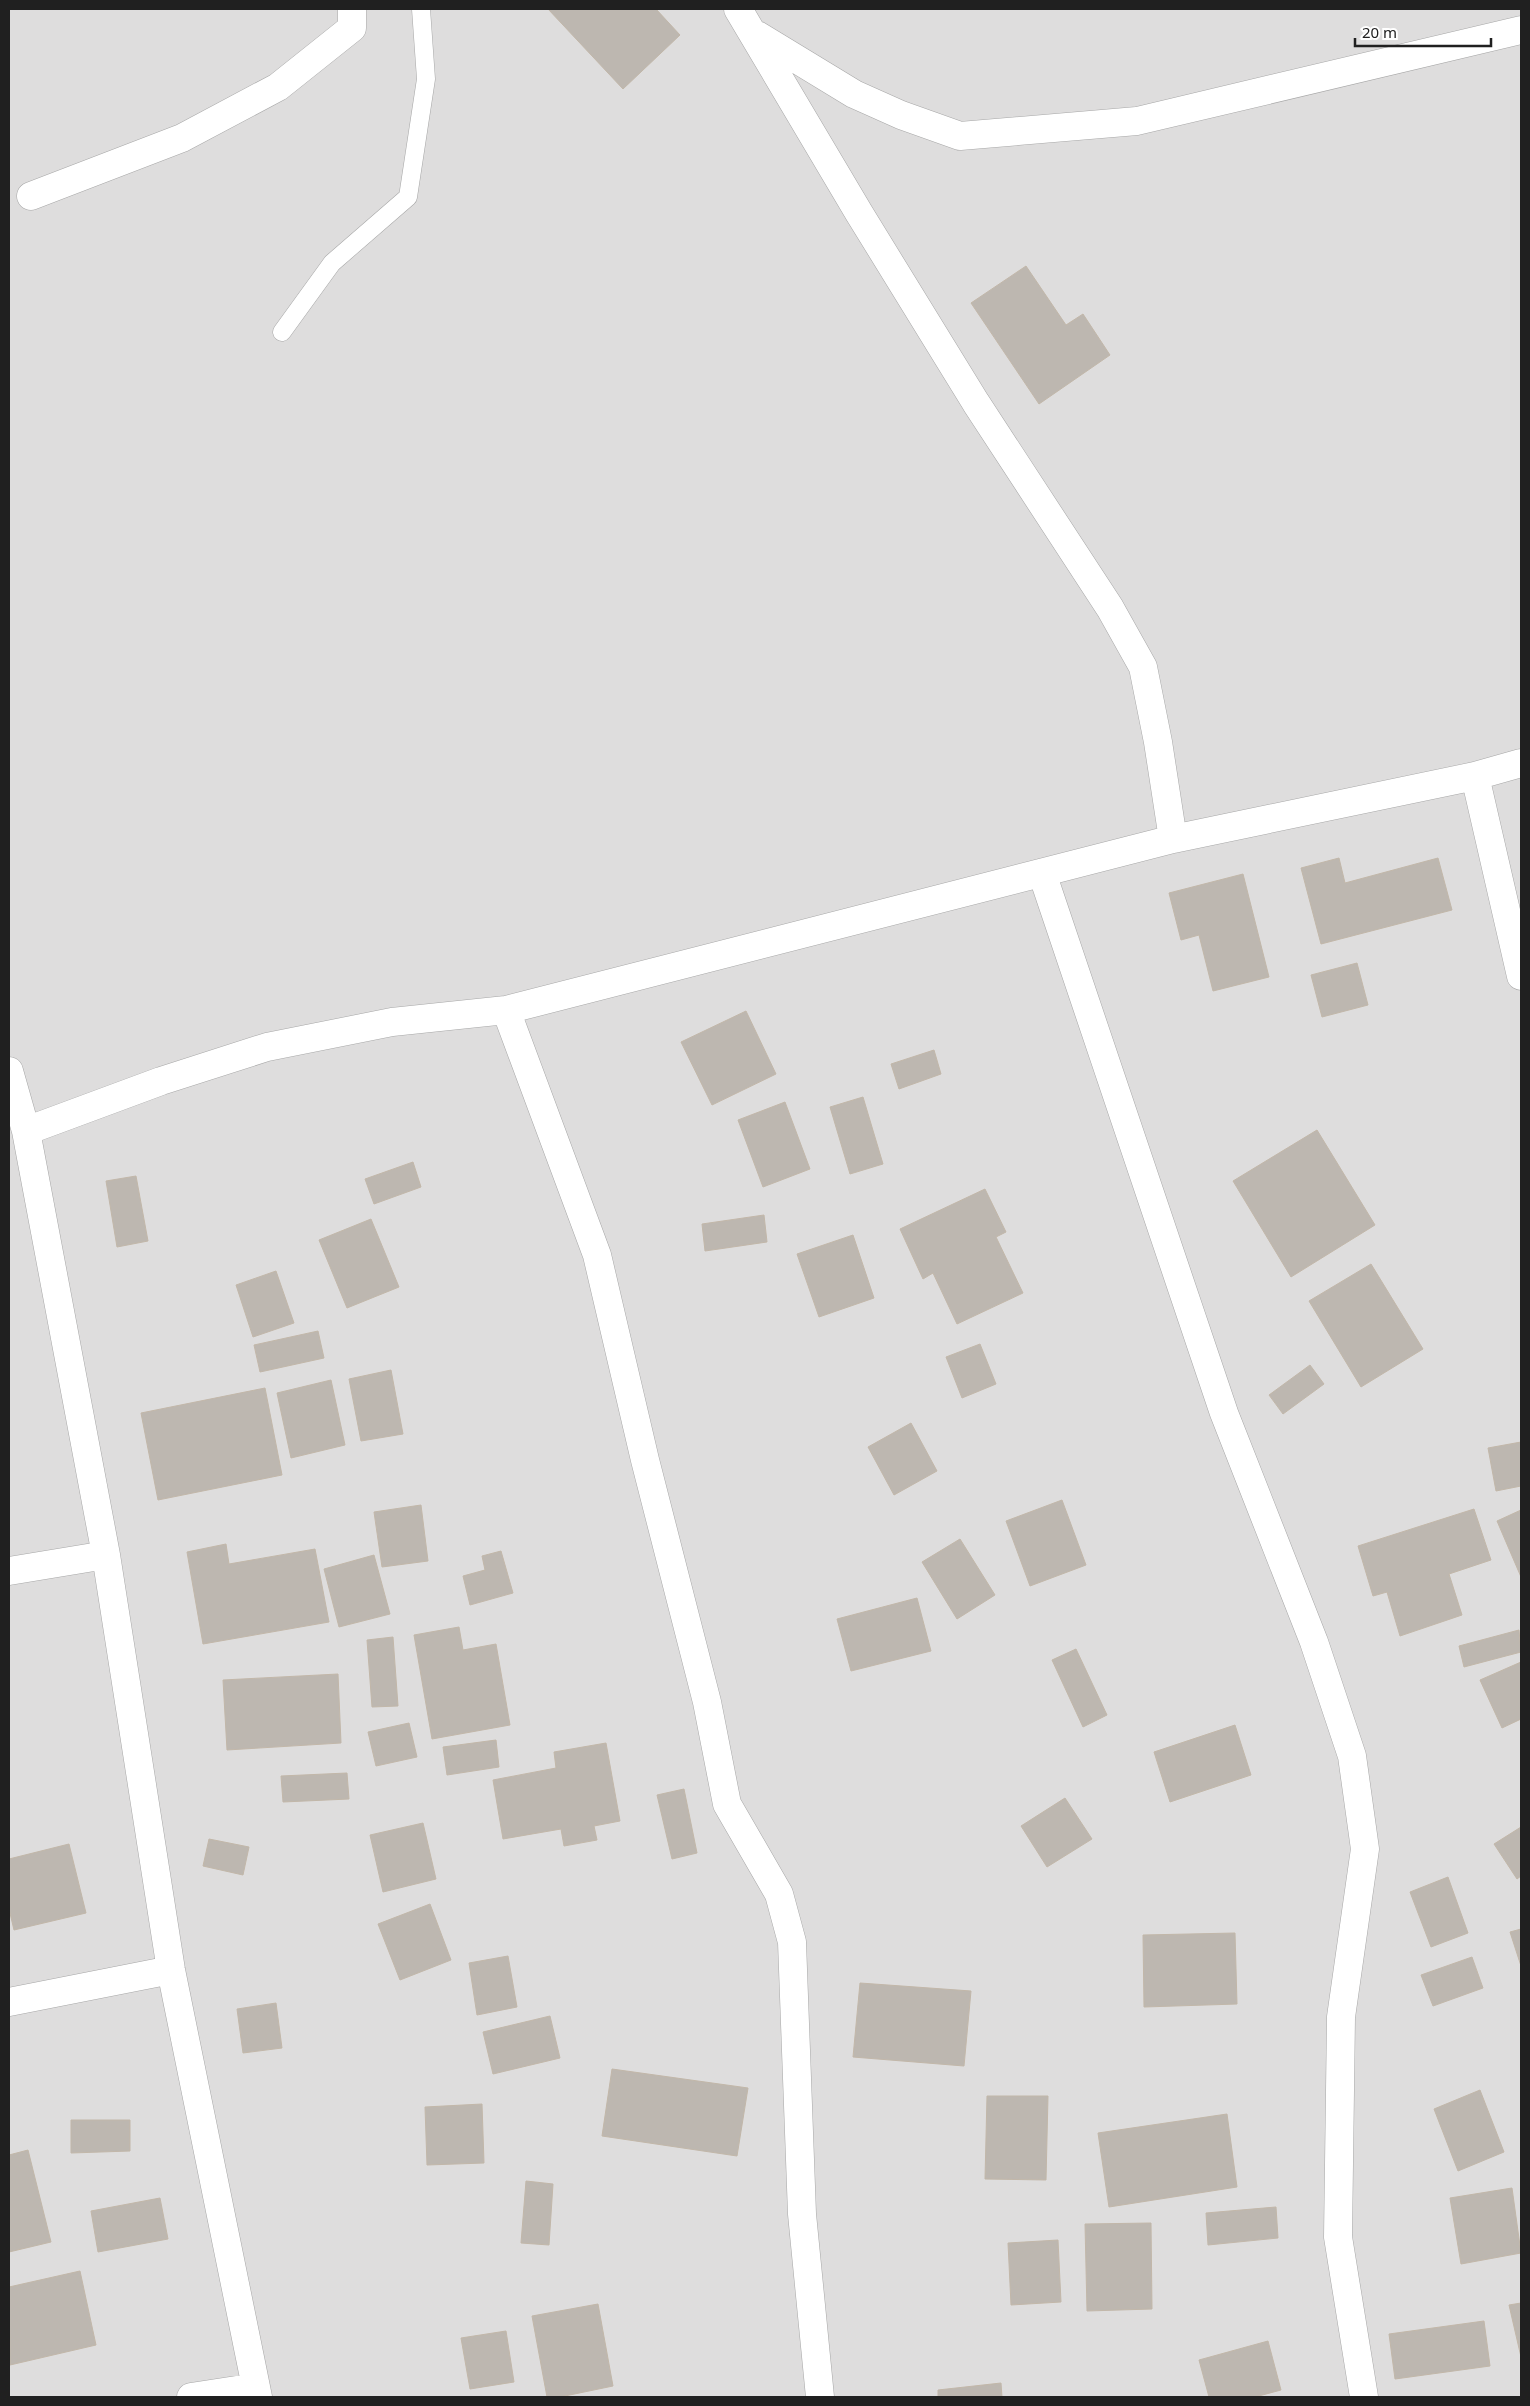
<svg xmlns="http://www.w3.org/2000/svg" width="1530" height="2406" font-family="'Noto Sans',sans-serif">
	<rect width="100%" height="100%" fill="#f1eee7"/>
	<!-- residential -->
	<path fill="#dedddd" d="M9 9H1521V2397H9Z"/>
	<!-- building -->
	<path fill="#bdb7b0" stroke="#c2b7a9" d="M548 9H656L680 35 623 89Z
		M1026 266 1066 325 1083 314 1110 355 1039 404 971 303Z
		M1339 858 1345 883 1438 858 1452 910 1321 944 1301 868Z
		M1243 874 1269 977 1213 991 1199 935 1181 940 1169 893Z
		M1357 963 1368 1005 1322 1017 1311 975Z
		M746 1011 776 1074 712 1105 681 1042Z
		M934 1050 941 1074 899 1089 891 1064Z
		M863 1097 883 1164 850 1174 830 1107Z
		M785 1102 810 1169 763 1187 738 1120Z
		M1317 1130 1375 1225 1291 1277 1233 1181Z
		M413 1162 421 1187 374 1204 365 1179Z
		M136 1176 148 1241 117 1247 106 1181Z
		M985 1189 1006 1232 996 1237 1023 1293 957 1324 933 1273 923 1279 900 1229Z
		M764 1215 767 1242 705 1251 702 1224Z
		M371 1219 399 1287 347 1308 319 1240Z
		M853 1235 874 1298 819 1317 797 1254Z
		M1371 1264 1423 1349 1361 1387 1309 1301Z
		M276 1271 294 1323 253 1337 236 1285Z
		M318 1331 324 1358 260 1372 254 1345Z
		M980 1344 996 1384 962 1398 946 1357Z
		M1310 1365 1324 1384 1283 1414 1269 1395Z
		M391 1370 403 1434 361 1441 349 1379Z
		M331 1380 345 1445 291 1458 277 1393Z
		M265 1388 282 1475 158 1500 141 1413Z
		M911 1423 937 1471 894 1495 868 1447Z
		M1521 1442V1486L1496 1491 1488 1448Z
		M1062 1500 1086 1565 1030 1586 1006 1521Z
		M421 1505 428 1561 382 1567 374 1512Z
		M1474 1509 1491 1560 1449 1574 1462 1615 1400 1636 1387 1592 1373 1596 1358 1546Z
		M1521 1510V1577L1497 1521Z
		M960 1539 995 1595 957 1619 922 1562Z
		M226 1544 229 1564 315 1549 329 1622 203 1644 187 1552Z
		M501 1551 513 1593 470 1605 463 1576 485 1570 482 1556Z
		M374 1555 390 1614 339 1627 324 1569Z
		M917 1598 931 1651 851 1671 837 1619Z
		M459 1627 463 1650 496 1644 510 1725 432 1739 414 1635Z
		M1519 1630 1521 1652 1464 1667 1459 1646Z
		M393 1637 398 1706 372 1707 367 1640Z
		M1076 1649 1107 1715 1083 1727 1052 1660Z
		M1521 1662V1719L1502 1728 1480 1680Z
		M338 1674 341 1743 227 1750 223 1680Z
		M409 1723 417 1757 376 1766 368 1732Z
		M1235 1725 1251 1775 1170 1802 1154 1752Z
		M496 1740 499 1767 447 1775 443 1747Z
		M606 1743 620 1821 594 1826 597 1840 564 1846 561 1829 503 1839 493 1780 556 1768 554 1752Z
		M347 1773 349 1799 283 1802 281 1776Z
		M684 1789 697 1853 672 1859 657 1795Z
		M1065 1798 1092 1839 1047 1867 1021 1826Z
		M423 1823 436 1879 383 1892 370 1835Z
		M1521 1827V1876L1517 1879 1494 1844Z
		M209 1839 249 1847 243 1875 203 1866Z
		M69 1844 86 1913 14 1930 9 1909V1859Z
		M1448 1877 1468 1933 1431 1947 1410 1892Z
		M430 1904 451 1960 400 1980 378 1924Z
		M1521 1929V1966L1510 1932Z
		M1235 1933 1237 2004 1144 2007 1143 1935Z
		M508 1956 517 2007 477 2015 469 1963Z
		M1472 1957 1483 1988 1433 2006 1421 1975Z
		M860 1983 971 1991 964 2066 853 2057Z
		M276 2003 282 2048 243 2053 237 2009Z
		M550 2016 560 2058 493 2074 483 2032Z
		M612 2069 748 2088 737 2156 602 2136Z
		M1480 2090 1504 2152 1458 2171 1434 2109Z
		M987 2096H1048L1046 2180 985 2179Z
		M482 2104 484 2163 427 2165 425 2107Z
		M1227 2114 1237 2187 1109 2207 1098 2133Z
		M71 2120H130V2151L71 2153Z
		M28 2150 51 2242 9 2252V2155Z
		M526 2181 553 2184 549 2245 521 2243Z
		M1512 2188 1521 2253 1461 2264 1450 2198Z
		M160 2198 168 2239 98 2252 91 2211Z
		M1276 2207 1278 2238 1208 2245 1206 2213Z
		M1151 2223 1152 2309 1087 2311 1085 2224Z
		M1058 2240 1061 2302 1011 2305 1008 2243Z
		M80 2271 96 2345 10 2365 9 2287Z
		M1521 2303V2357L1509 2305Z
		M598 2304 613 2386 560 2397H547L532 2316Z
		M1484 2321 1490 2366 1395 2379 1389 2334Z
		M506 2331 514 2382 470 2389 461 2338Z
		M1268 2341 1281 2390 1255 2397H1209L1199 2360Z
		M1001 2383 1002 2397H938V2390Z"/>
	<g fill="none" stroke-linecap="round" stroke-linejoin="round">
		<!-- service casing -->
		<g stroke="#a7a7a7" stroke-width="19">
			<path id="service" d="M282 332 332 263 408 197 426 79 421 9"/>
		</g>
		<!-- minor casing -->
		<g stroke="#a7a7a7" stroke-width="29">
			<path id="minor" d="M738 9 859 213 976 403 1110 608 1143 667 1158 742 1173 839
				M757 35 854 94 901 115 960 136 1137 121 1521 30
				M31 196 182 138 278 87 352 28V9
				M1475 776 1521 976
				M1042 873 1224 1413 1314 1642 1352 1756 1365 1849 1341 2017 1338 2237 1364 2397
				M506 1010 597 1255 645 1460 707 1702 727 1804 779 1894 792 1942 802 2214 820 2397
				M9 1071 26 1131 106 1555 171 1970 258 2397
				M26 1131 161 1081 267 1047 392 1022 506 1010 1173 839 1475 776 1521 763
				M9 1571 106 1555
				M9 2002 171 1970
				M191 2397 256 2387"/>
		</g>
		<!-- service -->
		<use href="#service" stroke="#fff" stroke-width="18"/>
		<!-- minor -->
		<use href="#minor" stroke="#fff" stroke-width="28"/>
	</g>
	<!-- border -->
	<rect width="1530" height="2406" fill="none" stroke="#202020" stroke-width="20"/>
	<!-- scale -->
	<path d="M1355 38v8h136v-8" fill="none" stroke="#202020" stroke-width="2.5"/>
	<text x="1362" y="38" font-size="15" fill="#202020" stroke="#ffffff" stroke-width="4" paint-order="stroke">20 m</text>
</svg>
